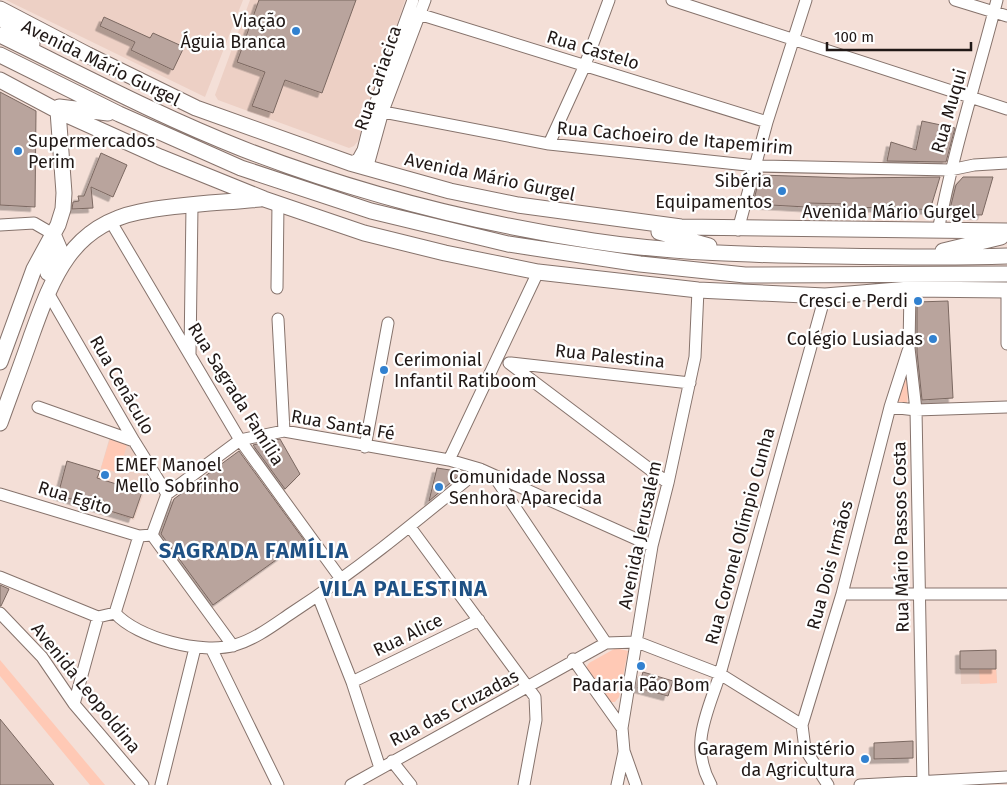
<svg xmlns="http://www.w3.org/2000/svg" width="1007" height="785" font-family="'Fira Sans',sans-serif">
	<defs>
		<filter id="shadow"><feDropShadow dx="-4.5" dy="4.5" stdDeviation="0" flood-color="#0004"/></filter>
	</defs>
	<rect width="100%" height="100%" fill="#f4dfd7"/>
	<!-- built -->
	<path fill="#edd0c5" d="M6 0H243L205 97Z
		M250 0H405L358 141 354 146 349 148 218 100 215 95Z
		M110 436 128 441 149 479 134 520 57 495 67 461 100 471Z
		M996 650 997 683 961 684 960 651Z"/>
	<!-- green -->
	<path fill="#ffc9b5" d="M904 377 908 378 909 381 907 404 895 405Z
		M111 436 128 441 119 473 101 468Z
		M616 648 628 651 619 697 615 702H610L585 669 589 663Z
		M0 660 105 785H90L0 676Z
		M979 669H996L997 683 980 684Z"/>
	<!-- building -->
	<path fill="#b9a49d" stroke="#7b6861" filter="url(#shadow)" d="M259 0H356L322 93 285 80 273 113 252 106 265 72 237 62Z
		M104 17 150 38 153 33 184 47 173 70 131 50 135 42 100 26Z
		M0 92 36 111 35 207 0 205Z
		M922 121 955 128 946 162 887 161 891 142 916 150Z
		M101 153 127 165 113 197 91 187 93 208 72 209 73 202 79 201 78 196H84Z
		M760 175 850 178 940 177 930 210 893 207 844 208V204L807 203 806 207 753 204Z
		M963 177H993L982 215 953 214 950 209 956 185Z
		M948 301 953 398 922 400 917 352V302Z
		M280 439 300 474 285 489 253 445Z
		M239 451 304 540 213 605 161 534 174 499Z
		M67 461 100 471 97 478 142 492 133 518 58 495Z
		M437 468 463 472 429 501Z
		M0 585 9 589 1 606H0Z
		M996 650V669H960V651Z
		M643 672 673 681 668 696 638 688Z
		M0 719 54 785H0Z
		M913 741V758L874 759V743Z"/>
	<g fill="none" stroke-linecap="round" stroke-linejoin="round">
		<!-- minor casing -->
		<g stroke="#86736c" stroke-width="13">
			<path id="minor" d="M672 0 1007 109
				M955 0 1007 16
				M409 11 767 122
				M373 110 549 144 756 166 950 170 974 165 1007 163
				M549 144 585 65 609 0
				M350 163 358 159 363 150 373 110 413 0
				M367 169 383 111 425 0
				M111 222 240 440 341 579
				M0 225 34 223 53 234
				M738 230 767 122 806 0
				M938 231C953 153 977 77 997 0
				M277 288 278 203
				M910 289 909 348 916 410 923 785
				M1007 290V344
				M47 291 134 441 167 494
				M278 319 284 431
				M190 354 192 206
				M509 363 668 483
				M511 363 690 383
				M38 407 134 441
				M890 407 916 410 1007 407
				M365 447 388 323
				M449 460 538 272
				M494 476 606 643
				M0 494 139 536
				M410 527 535 697 536 720 524 785
				M152 535 233 646
				M0 577 98 617 115 613C137 638 202 655 235 645 256 639 275 624 293 612 359 569 419 519 480 469
				M842 594H1007
				M318 596 352 682 380 768
				M0 613 42 657 74 704 143 785
				M115 613 139 536 152 535 167 494 240 440 284 431 449 460 480 469 652 546
				M212 650 278 785
				M573 659 622 728
				M352 682 479 620
				M74 704 98 617
				M392 761 411 785
				M161 785 195 648
				M351 785 606 643 637 642 720 674 802 725
				M617 785 624 752
				M636 785 624 751 622 728 652 546 668 483 695 357 698 290
				M711 785C689 745 707 714 720 674L825 296
				M828 785 805 749 802 725 842 594 890 407 908 351
				M860 785 1007 777"/>
		</g>
		<!-- major casing -->
		<g stroke="#86736c" stroke-width="17">
			<path id="major" d="M0 9 88 55 196 108 350 163 450 191 518 205 681 227 1007 231
				M0 17 32 44
				M0 35C80 74 159 116 243 149 354 192 474 223 593 241 672 253 753 255 834 256 891 257 949 258 1007 256
				M0 55 119 114 241 168 371 211 508 244 640 264 745 275 1007 274
				M0 80 58 111 160 157 264 199 364 233 445 253 538 272 698 290 825 296 910 289 1007 290
				M59 107 108 113
				M659 232 709 246
				M943 251 1001 237
				M48 273 59 248 53 234
				M0 362 34 269 58 225 63 209 64 193 58 111
				M0 423C10 395 21 366 31 337 52 279 70 226 139 212 178 204 220 203 260 199"/>
		</g>
		<!-- minor -->
		<use href="#minor" stroke="#fff" stroke-width="11"/>
		<!-- major -->
		<use href="#major" stroke="#fff" stroke-width="15"/>
	</g>
	<!-- markers -->
	<g fill="#3181d0" stroke="#fff" stroke-width="2">
		<circle cx="296" cy="31" r="5"/>
		<circle cx="18" cy="151" r="5"/>
		<circle cx="782" cy="191" r="5"/>
		<circle cx="918" cy="301" r="5"/>
		<circle cx="933" cy="339" r="5"/>
		<circle cx="384" cy="370" r="5"/>
		<circle cx="105" cy="475" r="5"/>
		<circle cx="439" cy="487" r="5"/>
		<circle cx="641" cy="666" r="5"/>
		<circle cx="865" cy="759" r="5"/>
	</g>
	<g text-anchor="middle" stroke-width="4.5" stroke-linejoin="round" paint-order="stroke">
		<!-- poi labels -->
		<g font-size="18" fill="#201816" stroke="#fff" text-anchor="end">
			<text x="286" y="27">Viação<tspan x="286" dy="21">Águia Branca</tspan></text>
			<text x="28" y="147" text-anchor="start">Supermercados<tspan x="28" dy="21">Perim</tspan></text>
			<text x="772" y="187">Sibéria<tspan x="772" dy="21">Equipamentos</tspan></text>
			<text x="908" y="307">Cresci e Perdi</text>
			<text x="923" y="345">Colégio Lusiadas</text>
			<text x="394" y="366" text-anchor="start">Cerimonial<tspan x="394" dy="21">Infantil Ratiboom</tspan></text>
			<text x="115" y="471" text-anchor="start">EMEF Manoel<tspan x="115" dy="21">Mello Sobrinho</tspan></text>
			<text x="449" y="483" text-anchor="start">Comunidade Nossa<tspan x="449" dy="21">Senhora Aparecida</tspan></text>
			<text x="641" y="691" text-anchor="middle">Padaria Pão Bom</text>
			<text x="855" y="755">Garagem Ministério<tspan x="855" dy="21">da Agricultura</tspan></text>
		</g>
		<!-- street labels -->
		<g font-size="18" fill="#201816" stroke="#fff">
			<text transform="translate(593 50) rotate(17)" y="6">Rua Castelo</text>
			<text transform="translate(101 63) rotate(26)" y="6">Avenida Mário Gurgel</text>
			<text transform="translate(378 78) rotate(-71)" y="6">Rua Cariacica</text>
			<text transform="translate(949 111) rotate(-74)" y="6">Rua Muqui</text>
			<text transform="translate(675 138) rotate(5)" y="6">Rua Cachoeiro de Itapemirim</text>
			<text transform="translate(490 177) rotate(12)" y="6">Avenida Mário Gurgel</text>
			<text x="889" y="218">Avenida Mário Gurgel</text>
			<text transform="translate(610 356) rotate(6)" y="6">Rua Palestina</text>
			<text transform="translate(122 385) rotate(60)" y="6">Rua Cenáculo</text>
			<text transform="translate(236 394) rotate(58)" y="6">Rua Sagrada Família</text>
			<text transform="translate(343 425) rotate(10)" y="6">Rua Santa Fé</text>
			<text transform="translate(75 498) rotate(17)" y="6">Rua Egito</text>
			<text transform="translate(640 535) rotate(-78)" y="6">Avenida Jerusalém</text>
			<text transform="translate(740 536) rotate(-75)" y="6">Rua Coronel Olímpio Cunha</text>
			<text transform="translate(901 537) rotate(-91)" y="6">Rua Mário Passos Costa</text>
			<text transform="translate(830 565) rotate(-75)" y="6">Rua Dois Irmãos</text>
			<text transform="translate(408 635) rotate(-26)" y="6">Rua Alice</text>
			<text transform="translate(86 688) rotate(51)" y="6">Avenida Leopoldina</text>
			<text transform="translate(454 708) rotate(-28)" y="6">Rua das Cruzadas</text>
		</g>
		<!-- district labels -->
		<g font-size="22" font-weight="bold" letter-spacing="1" fill="#1f5184" stroke="#fff">
			<text x="254" y="558">SAGRADA FAMÍLIA</text>
			<text x="404" y="596">VILA PALESTINA</text>
		</g>
	</g>
	<!-- scale -->
	<path d="M827 42v8h144v-8" fill="none" stroke="#201816" stroke-width="2.5"/>
	<text x="834" y="42" font-size="15" fill="#201816" stroke="#ffffff" stroke-width="4" paint-order="stroke">100 m</text>
</svg>
